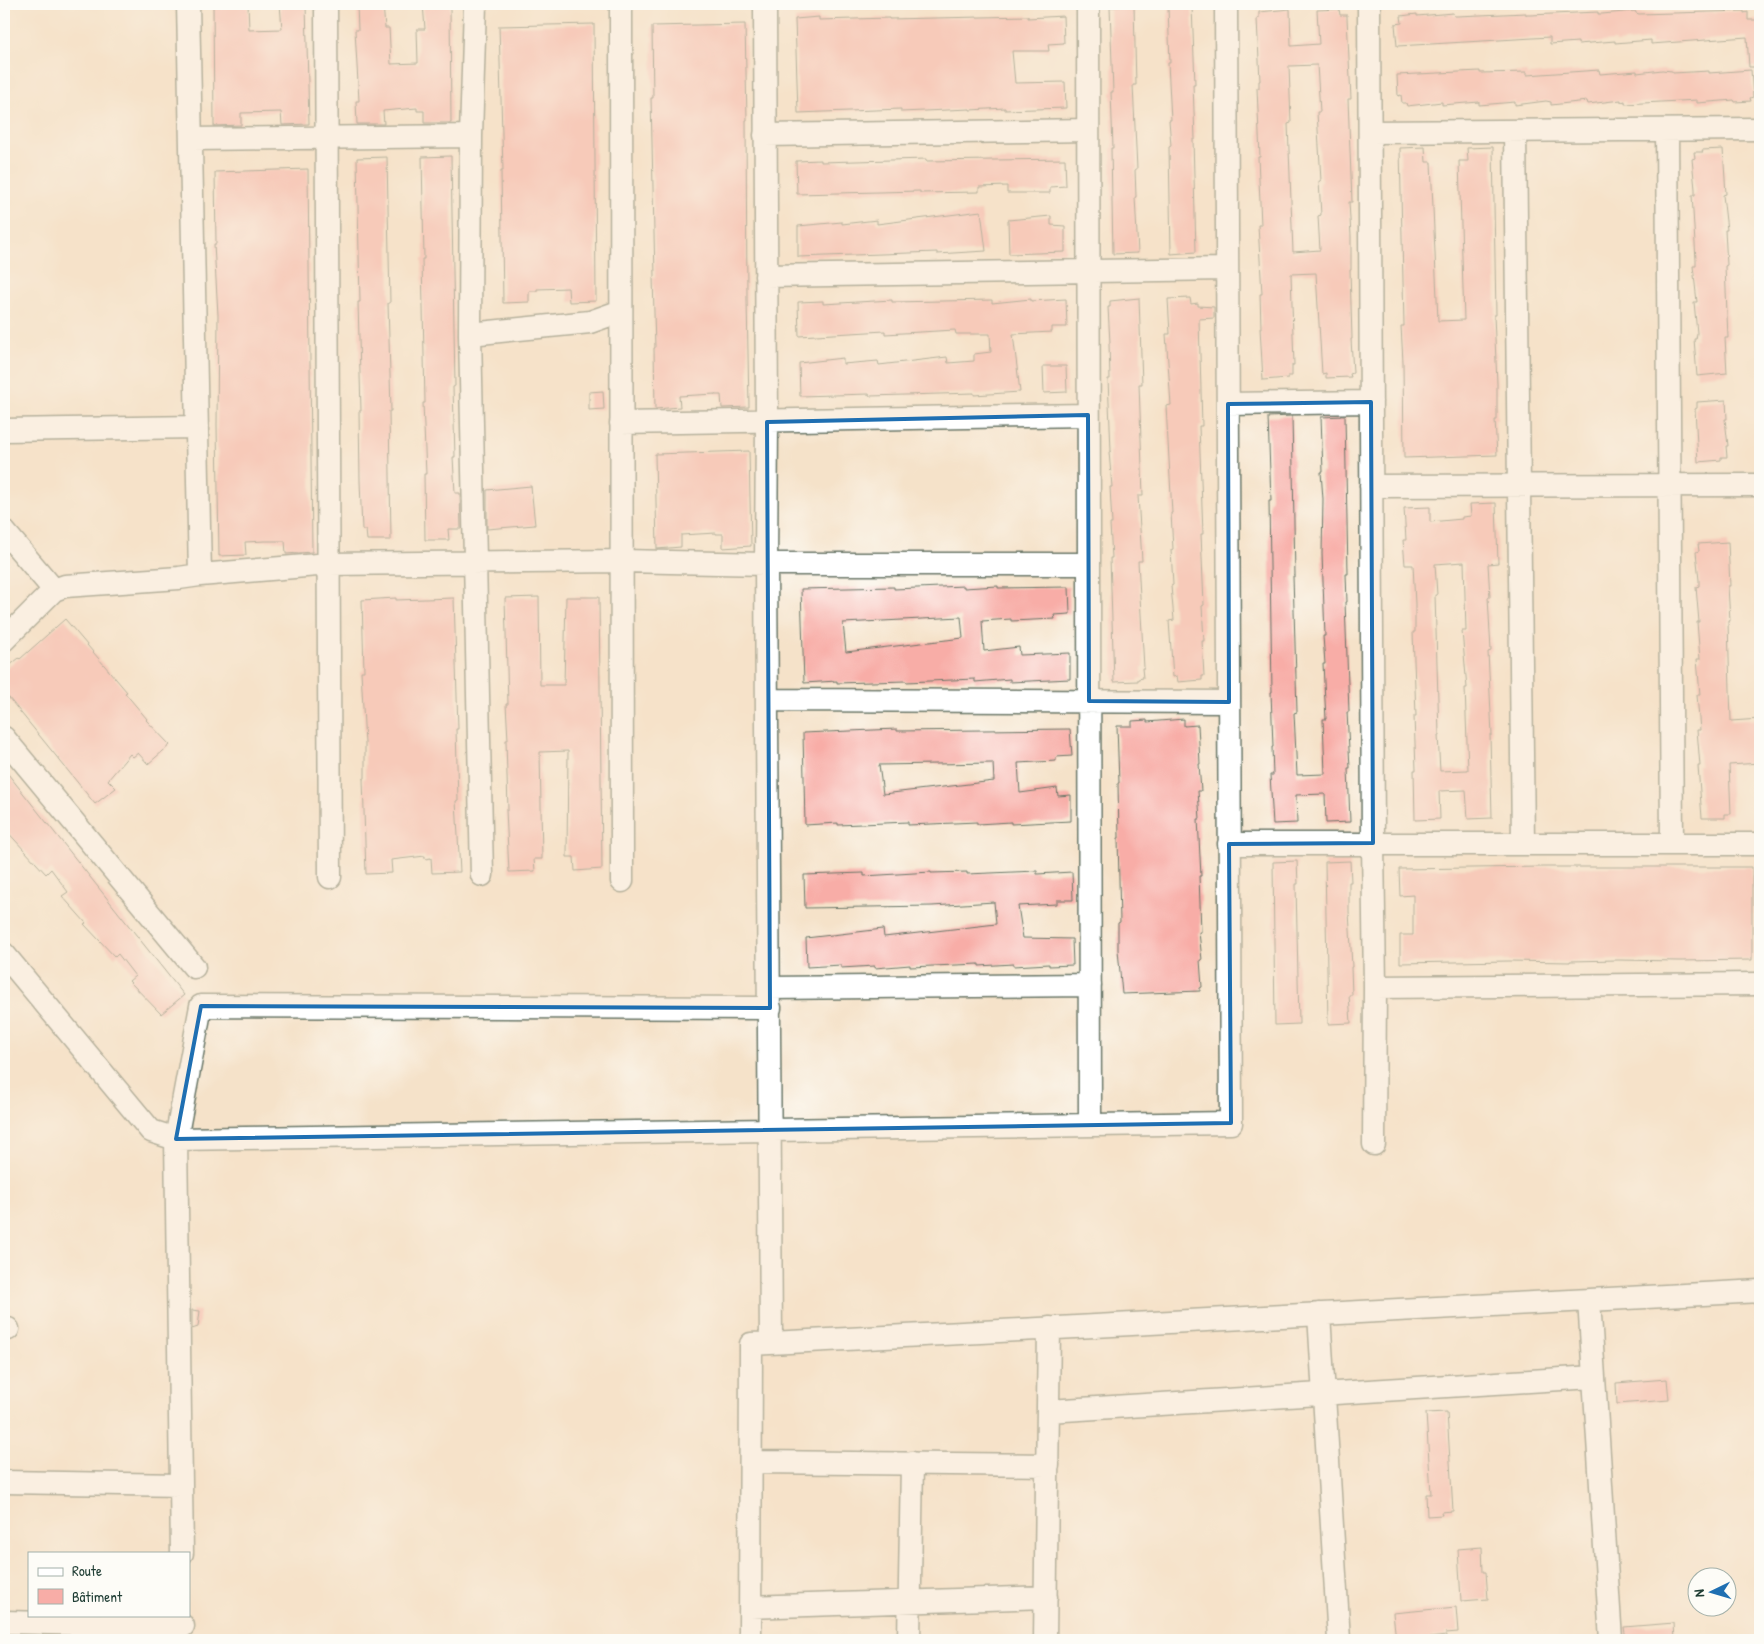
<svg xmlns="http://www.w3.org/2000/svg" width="1764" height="1644" font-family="'Patrick Hand',sans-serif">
	<rect width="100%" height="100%" fill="#fdfcf7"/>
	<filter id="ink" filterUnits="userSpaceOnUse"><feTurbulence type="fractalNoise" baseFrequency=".02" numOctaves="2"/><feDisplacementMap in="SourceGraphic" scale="10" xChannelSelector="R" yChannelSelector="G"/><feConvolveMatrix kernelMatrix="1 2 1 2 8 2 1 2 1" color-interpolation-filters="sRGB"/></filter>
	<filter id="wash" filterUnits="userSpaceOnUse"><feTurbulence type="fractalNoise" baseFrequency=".0096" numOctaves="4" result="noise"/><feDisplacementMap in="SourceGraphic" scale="20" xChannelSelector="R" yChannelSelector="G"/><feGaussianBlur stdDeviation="1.12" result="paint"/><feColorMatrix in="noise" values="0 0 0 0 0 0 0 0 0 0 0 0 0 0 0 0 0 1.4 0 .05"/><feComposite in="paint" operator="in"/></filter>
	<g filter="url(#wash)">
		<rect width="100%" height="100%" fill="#f5e2c9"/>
		<g id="blocks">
			<!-- building -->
			<path fill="#f8ada7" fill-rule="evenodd" d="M213 4H248L249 30 282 29 280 4H306L309 124 282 125 281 112 241 113V125L214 126Z
				M357 4H383L385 28H389L391 64 418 63 417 29H425L423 4H450L451 123H424V111H417V108L383 111 384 124H357L356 101H359L355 30H358Z
				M1134 6 1136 85H1133L1137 169H1135L1136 197H1135L1138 253 1113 254 1111 148H1113L1111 92H1113L1110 7Z
				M1192 6 1195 84H1193L1195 139H1193L1196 252 1171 254 1169 147 1171 146 1169 120H1171L1168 63H1170L1168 7Z
				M1290 9 1291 46 1319 44 1317 10 1339 9 1340 15H1347V18L1351 99H1348L1352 202H1349L1351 236V270H1350L1352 339H1351L1353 373 1350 374 1351 377 1326 378V373L1322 374 1316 273 1291 274 1294 365H1292V376H1288V378L1263 380 1260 328H1261L1260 294H1262L1258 225H1261L1258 157H1260L1257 88H1259V81H1260L1257 19 1259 18V12ZM1317 65 1320 112H1317L1321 181H1319L1321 215 1318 216 1320 250 1293 252 1288 124 1291 123 1289 66Z
				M1635 11 1636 13 1639 14 1744 11V13L1748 12V20H1760V67H1749L1747 37 1651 44V40L1615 43V41L1578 44V42L1550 44V37L1397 46 1395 24 1402 23 1401 16 1417 14V16L1453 13 1454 16H1457L1526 13V15H1530L1598 12V14H1602Z
				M1028 16V18L1063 16 1064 43 1048 44 1049 51H1012L1015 83 1065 82 1066 108 1005 110V108L970 110V109L901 112V109L798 113 795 19 819 17V20L889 18V19Z
				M594 24 596 301 569 302 568 288 537 289V291H529V302L503 303 501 171H503L499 26Z
				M745 24 747 120H746L747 300 749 407 722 408 721 395H715V394L679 396 680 407 655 409 654 348H655L653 277H655L651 98H653L652 26Z
				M1599 70 1600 74 1637 71V73L1662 70 1672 71 1673 73 1709 71V73L1751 70 1753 97 1750 98 1751 101 1735 102 1734 100 1697 103V100L1625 104V101L1621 102V100L1588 104 1587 101 1551 105V102L1546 101 1515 105V102L1479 105V102L1442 105V102L1407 106 1406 103H1402L1401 95 1398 96 1397 75 1480 71V73L1527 72V75Z
				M1425 147 1426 162H1431L1438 321 1464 320 1459 161H1468L1467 148 1493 147 1496 315H1494L1497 384V420H1495L1497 455 1404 458 1403 362 1401 326H1404L1400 148Z
				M1723 149 1726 194 1723 195 1727 230H1725L1727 265 1725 266 1728 338H1725L1727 373 1697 376 1694 339H1696L1697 333 1694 302H1697L1693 266H1696V260L1692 195H1695V189L1692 159 1695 158 1694 152H1703L1702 150Z
				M451 156 455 386 453 387 455 457H453L455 493H460L461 529H448L449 540H425L424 474H426L423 403H425L422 259H424L422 157Z
				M387 157 390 303H388L391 411H389L391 540H367L366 530H362L360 481 359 411H361L358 302H360L357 158Z
				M926 159V161L1065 159 1066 186 1050 187V193H1007V186L979 187V192L920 193V191L797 194 796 161 821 160V162Z
				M308 169 312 552 286 554 285 541H265L245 542 246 555 219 556 217 425 218 315 214 244H216L215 172Z
				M981 211 986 251 937 254V252L798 257V226L842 222V224L877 220V224Z
				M1051 216V225L1065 226V252L1009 254 1008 220Z
				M1139 298 1142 384H1139L1143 496H1138L1142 561H1138L1144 668H1142L1143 678 1138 679V681L1114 682 1110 558H1112L1110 524H1112L1110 487H1112L1109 452 1111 451 1108 379H1110L1109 343H1110L1108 307H1110V301Z
				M1190 298 1191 304 1198 303V306L1214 307V318L1199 319 1202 426H1199L1203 534H1201L1204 605 1202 606 1204 641H1202L1204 676H1202V680L1178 682 1177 676 1173 677 1169 621 1174 620 1171 586 1173 585 1171 550 1173 549 1171 513H1172L1166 406 1171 405 1166 334H1170L1168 299Z
				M1031 299V301L1066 299 1067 327H1052V332L1013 334 1020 392 974 395V393L870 396 869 394 800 396 799 363 843 358V364L878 361 879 365 947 357 948 363 974 361V354L991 352 990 334H956L955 330 885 334V331L799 336 798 302 823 301V304L892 300V302L992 300V303Z
				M1043 366H1066L1067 392 1044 393Z
				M603 391 604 409 589 410V392Z
				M1726 400 1727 419H1725L1728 446H1726L1727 457H1721V460L1698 462 1695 409 1697 408V402Z
				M1292 416 1295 576H1293L1297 712 1294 713 1297 775 1325 774 1323 719H1326L1323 664H1325L1323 636H1325L1322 554 1323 499 1321 472H1323L1321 417 1345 416 1348 574H1346L1347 602H1345L1349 712H1347L1350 768H1348L1350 822 1326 823 1325 794 1296 795 1297 823 1273 824 1270 775H1273L1272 747H1273L1271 692H1272L1269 501H1271L1268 417Z
				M749 451 751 546 723 548V534H716V533L681 535V547L657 549 655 454Z
				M531 486 535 525 487 529V490Z
				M1496 503 1498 563 1488 564 1490 597H1488L1491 651 1488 652 1492 735H1490L1492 818 1468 819 1466 790 1439 791 1440 819 1415 820 1414 770H1416L1414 716H1416L1413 632H1415V604L1413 565H1405L1403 540H1406L1404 508 1430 507V522L1462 519V517L1471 516 1470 504ZM1464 562 1466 631H1462L1467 688H1465L1468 770 1440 771 1438 735H1439L1435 595H1437L1435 564Z
				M1728 542 1730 586H1728L1730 621H1728L1729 658 1731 721 1760 719V763L1729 765 1731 814H1725V818H1702L1698 766H1700L1697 730H1700L1697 695H1700L1697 659H1700L1697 622H1699L1696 587 1699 586V580L1696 552 1699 551 1698 544Z
				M964 586V588L998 586V588L1069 587 1070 614 1054 615 1055 619 1011 621V619L982 621 984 651 1019 647 1020 655 1070 653V679L1010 682V679L975 682V679L906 682V681L837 683V681L804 683 801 589 894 587V589ZM961 617 963 638 846 652 843 623Z
				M539 597 540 685H564L566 597H599L602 869 575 871 574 857H567L568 751 540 752 542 859H534L535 871 509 872 506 810H508L506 740H508L506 704H508L505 598Z
				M396 598V600L454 598 458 729H456L458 800 456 801 460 872 432 873 431 858 425 859V856L391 860 392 873 366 874 363 779 365 778V743L361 671H364L362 600Z
				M65 619 127 692 125 693 147 719 146 720 170 745 148 764 138 753 133 757 130 754 108 780 116 788 95 804 4 692V670L19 658 20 659Z
				M1184 719V726L1198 725 1199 743 1200 764H1199L1201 791H1198L1200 819H1198L1201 876H1199L1201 932H1199L1202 960H1200L1202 987 1200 988V991L1122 994 1118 950V923L1120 922 1118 838H1119L1118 783H1119L1117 726H1132V721L1147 720V722Z
				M897 729V731L1070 729 1072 756 1056 757V761L1018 763 1020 793 1057 788 1058 796 1071 795V821L1011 824V822L977 824V822L908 825V822L838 825V823L805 825 803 733ZM993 763 994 781 883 794 879 765Z
				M4 769 184 995 161 1014 129 981 135 976 118 954 115 957 84 924 86 923 62 896 68 892 51 869 46 874 4 828Z
				M1297 861 1298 884H1296L1299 1024 1275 1025 1273 862Z
				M1350 861 1351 882H1349V911L1352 967H1351L1352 995H1349L1351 1023 1328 1024 1325 862Z
				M1544 867H1752V960L1679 961 1618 960 1570 961V962L1509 961 1400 963V935H1413V895L1400 896 1399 869Z
				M1037 871V874L1072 872 1073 900H1057V904L1018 906 1023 938 1072 939 1073 965 1049 966V964L1013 966V964L979 966V964L910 967V965L875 968V966L841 968V965L807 967 806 938 883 929 884 937 996 924 994 902 932 906 805 908 804 875 864 873V876L931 872V873L967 872V874Z
				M192 1310 200 1311 198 1327 192 1329Z
				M1667 1379 1669 1400 1617 1404 1616 1383Z
				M1447 1412 1453 1511 1441 1512 1442 1515 1427 1516 1426 1494H1431L1426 1413Z
				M1482 1547 1483 1572H1486L1488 1599 1461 1601 1458 1549Z
				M1456 1607 1458 1632 1446 1633V1636L1430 1638V1640H1396L1393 1613Z
				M1674 1623 1675 1640H1626L1624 1627Z"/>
		</g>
	</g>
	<g filter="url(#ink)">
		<use href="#blocks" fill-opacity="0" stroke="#6a7768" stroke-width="1"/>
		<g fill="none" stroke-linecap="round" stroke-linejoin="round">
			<!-- minor casing -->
			<g stroke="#6a7768" stroke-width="25">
				<path id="minor" d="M326 4 330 877
					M475 4 471 136 470 334 482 875
					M621 4 622 881
					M765 4 767 422 766 564 771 1343
					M1088 4 1090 1125
					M1369 4 1373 843 1375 987 1374 1144
					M1667 130 1672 843
					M1515 131 1523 843
					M1370 132 1760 129
					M765 135 1088 130
					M191 139 471 136
					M766 276 1227 269
					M470 334 590 322 621 311
					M1228 404 1371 402
					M621 423 1088 415
					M4 430 197 427
					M1371 486 1760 485
					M4 531 54 590
					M200 575 329 564 622 561 766 564H1089
					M4 640 54 590 65 586 179 578 200 575 188 4
					M768 700 1229 702
					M4 738 194 967
					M1229 844H1760
					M4 954 151 1131 176 1139 1231 1123 1226 4
					M1375 987 1760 984
					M770 988 1090 985
					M1589 1300 1611 1640
					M1319 1314 1339 1640
					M4 1329H8
					M1048 1411 1593 1377
					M751 1462 1048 1465
					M4 1482 181 1485
					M182 1553 176 1139 201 1006 770 1008
					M750 1607 1046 1597
					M4 1622 183 1626
					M750 1640 751 1344 1760 1291
					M909 1640 912 1463
					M1045 1640 1049 1328"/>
			</g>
			<!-- minor -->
			<use href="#minor" stroke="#fff" stroke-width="22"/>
		</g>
	</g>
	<!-- marked area -->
	<path d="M0 0H1764V1644H0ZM1371 402 1373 843 1229 844 1231 1123 176 1139 201 1006 770 1008 767 422 1088 415 1089 701 1229 702 1228 404Z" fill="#f5e2c9" fill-opacity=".55" fill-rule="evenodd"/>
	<path fill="none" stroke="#1f6fb2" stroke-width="4" stroke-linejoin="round" d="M1371 402 1373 843 1229 844 1231 1123 176 1139 201 1006 770 1008 767 422 1088 415 1089 701 1229 702 1228 404Z"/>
	<!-- margin -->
	<rect width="1764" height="1644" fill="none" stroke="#fdfcf7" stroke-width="20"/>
	<!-- legend -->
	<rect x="28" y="1552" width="162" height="65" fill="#fdfcf7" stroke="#a4b0a9"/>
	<rect x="38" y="1568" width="25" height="8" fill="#ffffff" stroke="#a4b0a9"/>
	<text x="72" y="1576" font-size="15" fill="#1f3d34">Route</text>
	<rect x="38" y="1589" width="25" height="15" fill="#f8ada7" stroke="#a4b0a9"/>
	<text x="72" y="1602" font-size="15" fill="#1f3d34">Bâtiment</text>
	<!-- north arrow -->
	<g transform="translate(1712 1592) rotate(265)"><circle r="24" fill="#fdfcf7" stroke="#a4b0a9"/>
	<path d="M0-4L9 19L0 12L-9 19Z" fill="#1f6fb2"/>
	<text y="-8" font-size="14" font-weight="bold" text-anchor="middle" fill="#1f3d34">N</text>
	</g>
</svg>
